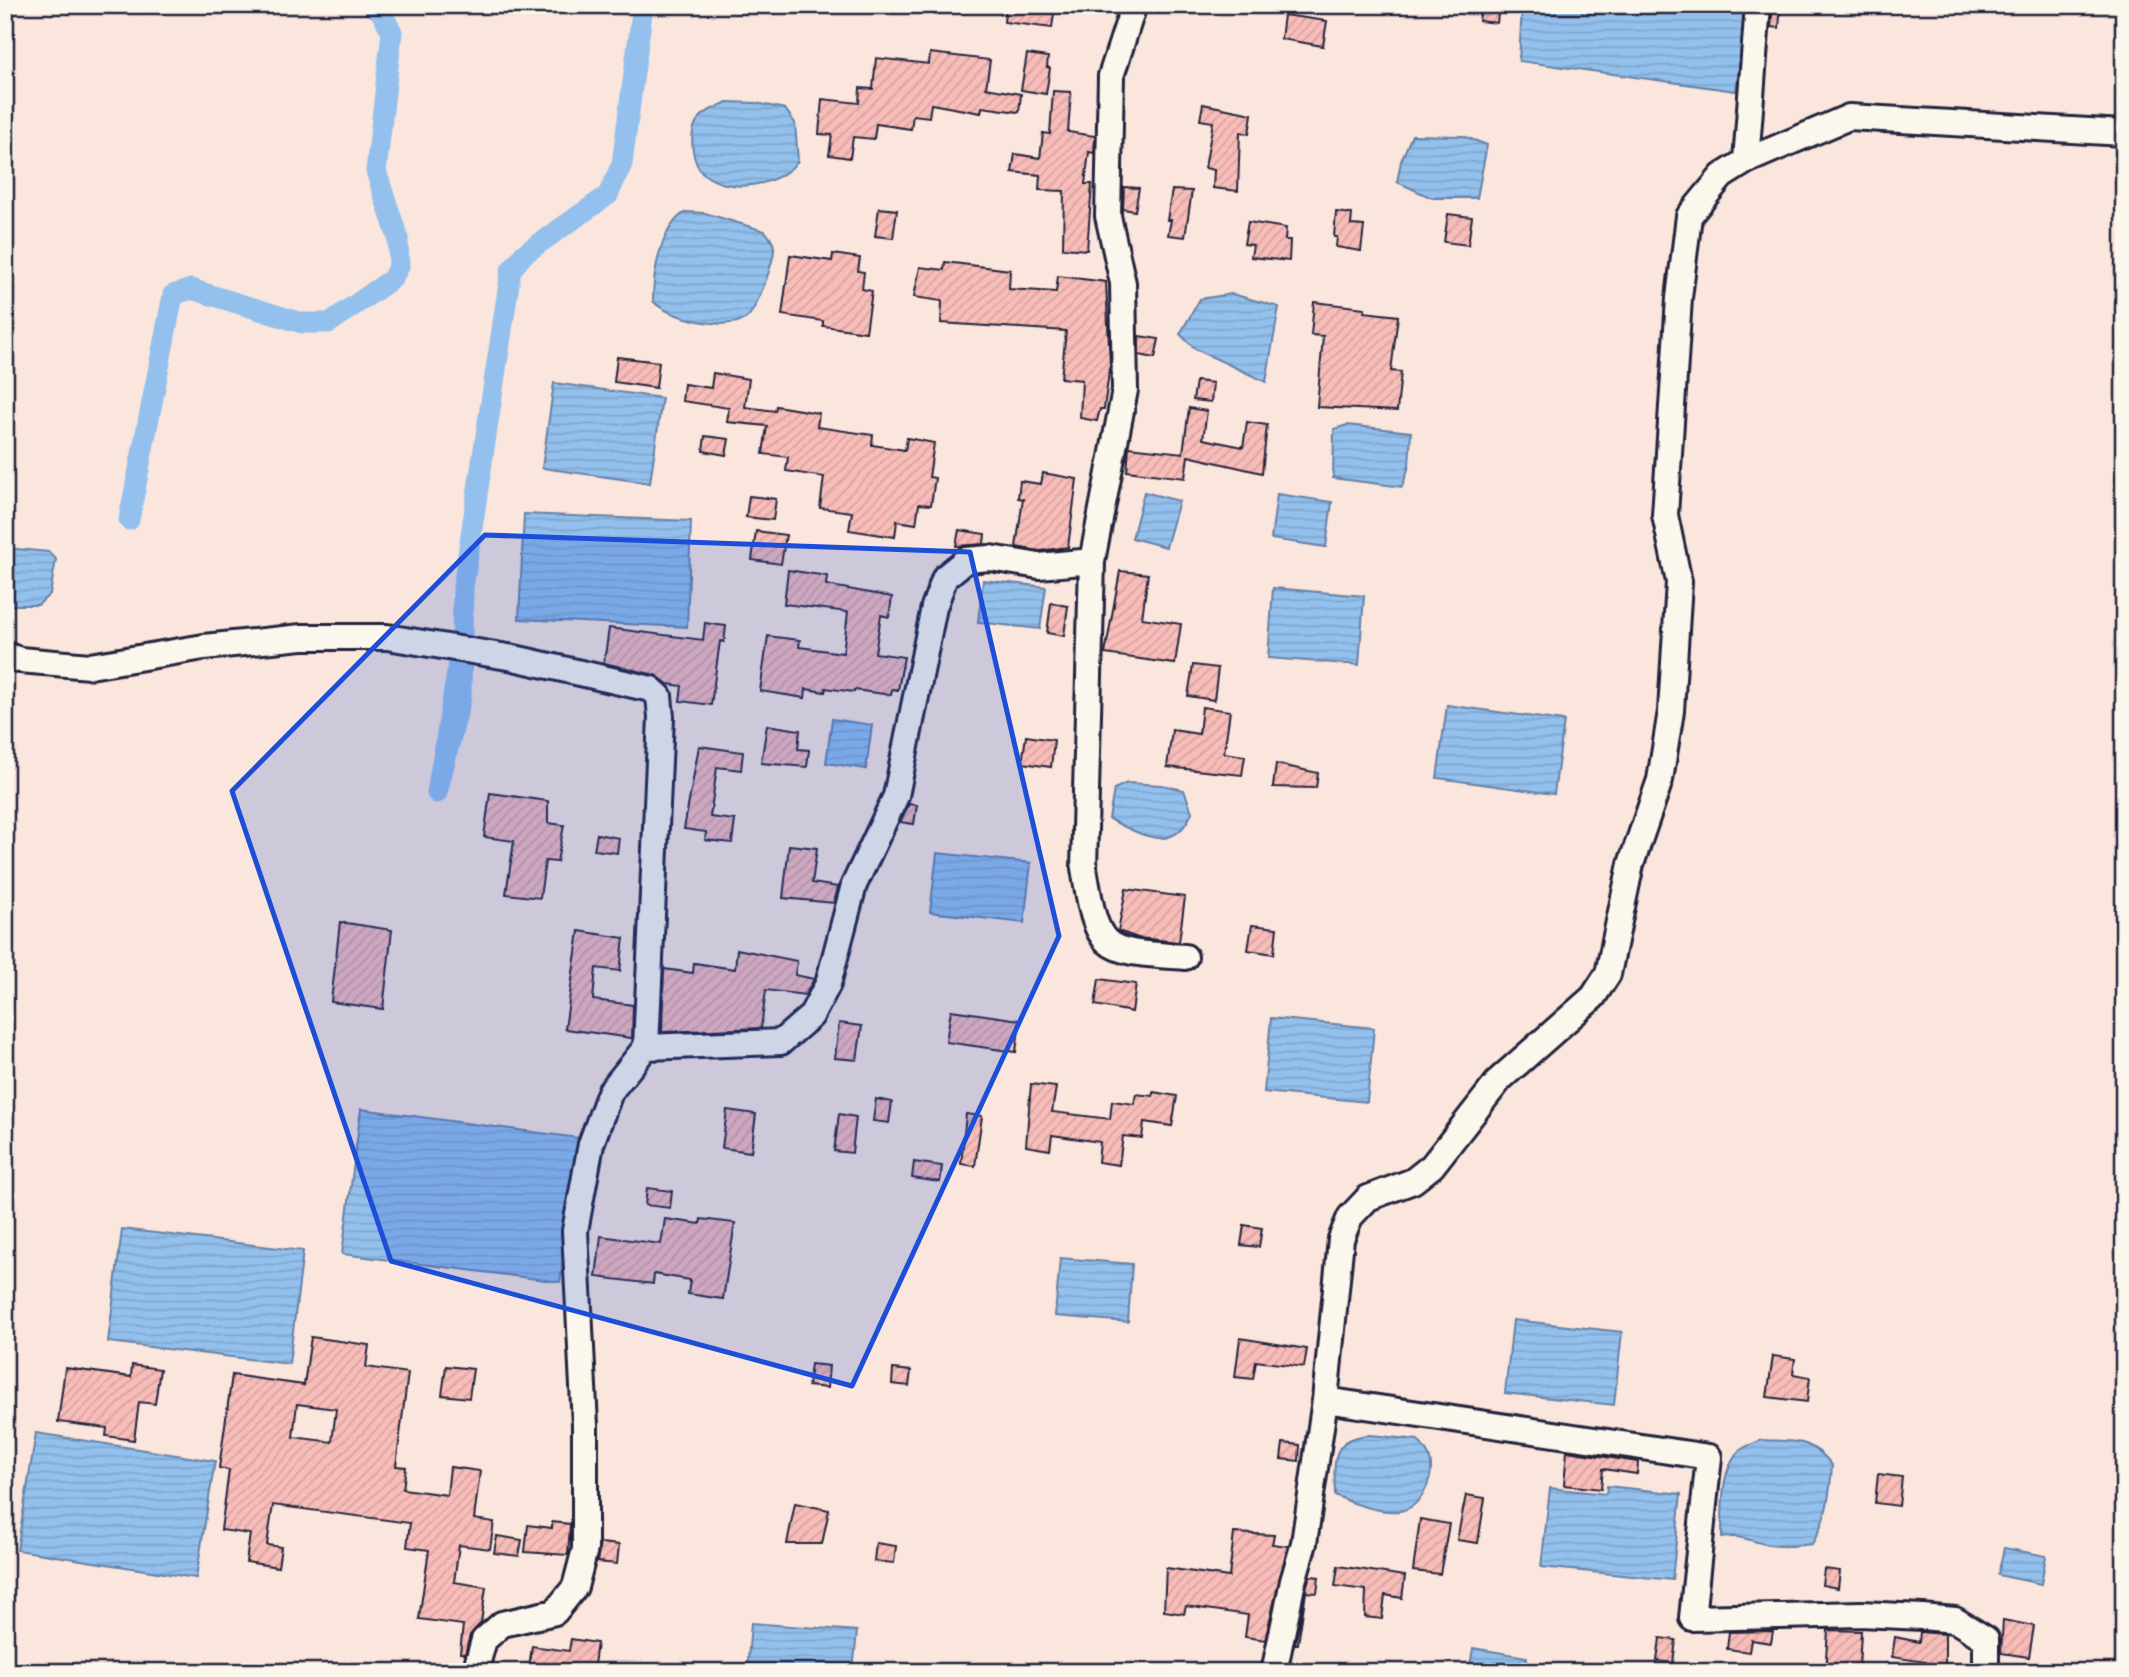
<svg xmlns="http://www.w3.org/2000/svg" width="2129" height="1677" font-family="Sriracha,sans-serif">
	<defs>
		<pattern id="water-rules" width="6" height="5" patternUnits="userSpaceOnUse" patternTransform="scale(1.75)"><rect width="6" height="5" fill="#93c0ed"/><path d="M0 2.5h6" fill="none" stroke="#7ea5cc"/></pattern>
		<pattern id="building-hatch" width="6" height="6" patternUnits="userSpaceOnUse" patternTransform="scale(1.75)"><rect width="6" height="6" fill="#f9bdb9"/><path d="M-1 1l2-2M0 6l6-6M5 7l2-2" fill="none" stroke="#d5a2a0"/></pattern>
	</defs>
	<rect width="100%" height="100%" fill="#fae6dd"/>
	<filter id="ink" filterUnits="userSpaceOnUse"><feTurbulence type="fractalNoise" baseFrequency=".0143" numOctaves="2"/><feDisplacementMap in="SourceGraphic" scale="14" xChannelSelector="R" yChannelSelector="G"/><feConvolveMatrix kernelMatrix="1 2 1 2 8 2 1 2 1" color-interpolation-filters="sRGB"/></filter>
	<g filter="url(#ink)">
		<!-- water -->
		<path fill="url(#water-rules)" stroke="#6681a6" stroke-width="2" d="M1522 5H1710L1746 10 1736 91 1519 61Z
			M727 102 756 103 785 109 795 123 798 161C779 186 729 195 704 174 692 164 689 137 696 123 702 112 717 107 727 102Z
			M1412 135 1463 136 1487 145 1477 198H1432L1397 182 1401 161Z
			M686 212 705 213 765 231C769 236 775 243 774 250 773 263 756 313 745 319 725 331 668 318 653 301 653 275 660 226 686 212Z
			M1232 294 1279 307 1266 382 1195 349 1180 334 1200 299Z
			M554 383 662 398 650 483 542 468Z
			M1347 425 1411 432 1409 466 1402 487 1333 478 1334 429Z
			M1144 492 1179 501 1166 547 1132 538Z
			M1277 494 1332 502 1326 547 1271 539Z
			M524 514 691 521 687 627 519 619Z
			M16 549 49 552 56 559 50 594 38 605H5V554L8 550Z
			M983 580 1046 587 1040 629 978 622Z
			M1273 588 1364 596 1359 665 1268 658Z
			M1447 705 1564 721 1554 794 1437 778Z
			M832 719 872 725 866 769 826 763Z
			M1127 783 1162 785 1184 790 1192 812C1174 856 1140 834 1109 819L1114 789Z
			M937 853 1031 863 1024 923 930 912Z
			M1271 1018 1374 1028 1367 1102 1264 1092Z
			M361 1109 579 1138 560 1282 342 1254Z
			M122 1229 303 1251 289 1364 108 1342Z
			M1060 1258 1132 1264 1128 1322 1055 1316Z
			M1513 1320 1622 1332 1614 1405 1505 1393Z
			M36 1433 215 1461 196 1578 17 1550Z
			M1371 1435 1418 1440C1422 1445 1429 1453 1430 1459 1435 1478 1421 1509 1399 1511 1379 1513 1353 1504 1335 1495 1334 1461 1330 1437 1371 1435Z
			M1762 1440C1794 1442 1810 1437 1832 1465 1830 1494 1827 1519 1812 1544 1795 1546 1778 1548 1761 1543 1745 1539 1738 1535 1722 1538 1723 1511 1718 1469 1742 1449 1747 1445 1756 1443 1762 1440Z
			M1607 1486 1681 1494 1672 1580 1541 1567 1550 1488 1606 1494Z
			M2004 1548 2046 1556 2041 1584 1998 1575Z
			M751 1623 857 1631 853 1672H747Z
			M1473 1648 1527 1657 1525 1672H1469Z"/>
		<g fill="none" stroke-linecap="round" stroke-linejoin="round">
			<!-- canal -->
			<path stroke="#93c0ed" stroke-width="21" d="M129 520 173 295 191 289 302 323H329L392 279 399 266 398 238 376 171 392 32 381 12 373 5
				M462 643 437 793 461 697 463 588 511 270 524 254 608 195 622 164 643 5"/>
		</g>
		<!-- building -->
		<path fill="url(#building-hatch)" stroke="#22223b" stroke-width="2" fill-rule="evenodd" d="M1006 5H1055L1052 28 1004 22Z
			M1481 5H1499L1497 23 1479 21Z
			M1773 5H1781L1779 28 1771 27Z
			M1284 15 1327 21 1323 46 1281 39Z
			M930 53 990 60 986 88 1021 94 1019 112 982 107 981 113 931 104 929 117 913 115 911 129 876 124 874 139 853 137 850 158 829 155 832 135 819 134 822 99 859 103 860 88 873 89 876 58 929 64Z
			M1027 54 1048 57 1047 67 1050 68 1046 94 1021 90Z
			M1053 91 1071 92 1068 132 1095 136 1094 153 1089 152 1085 184H1092L1087 250 1063 248 1064 191 1039 190 1040 175 1012 172 1015 154 1040 158 1043 133 1050 134Z
			M1203 104 1252 114 1249 134 1240 132 1238 191 1213 188 1214 170 1205 168 1213 122 1200 120Z
			M1124 187 1139 188 1135 211 1123 209Z
			M1172 190 1192 191 1185 237 1168 235 1171 220H1167Z
			M879 208 897 210 893 238 875 236Z
			M1336 212 1352 214 1351 225 1364 226 1361 251 1336 247 1337 237H1334Z
			M1448 214 1472 217 1468 245 1444 242Z
			M1248 222 1286 228 1285 240H1290L1289 261 1251 257 1253 245 1244 244Z
			M833 254 860 258 858 271 864 272 862 289 872 291 866 332 823 326V321L782 315 790 255 832 261Z
			M945 262 1010 270 1009 289 1056 292 1058 276 1106 282 1110 365 1104 409H1100L1097 421 1080 418 1082 380 1061 378 1066 331 941 323 942 301 914 297 920 267 944 270Z
			M1314 302 1365 308 1364 312 1398 316 1391 371 1401 372 1397 411 1317 407 1323 336 1311 335Z
			M1139 336 1159 339 1155 358 1139 355Z
			M617 357 659 362 656 388 614 382Z
			M713 373 749 379 745 407 775 411 776 406 819 413 817 427 873 435 872 445 905 450 907 438 934 443 929 477 935 478 931 505 919 504 916 524 897 521 895 537 849 530 852 512 820 508 824 477 786 471 788 457 763 454 767 426 727 422 729 408 682 401 684 384 711 388Z
			M1196 381 1213 383 1211 402 1193 400Z
			M1189 408 1207 411 1203 439 1243 447 1247 422 1267 425 1262 473 1188 456 1185 478 1127 471 1129 447 1183 453Z
			M705 436 729 439 726 455 703 451Z
			M1043 473 1077 479 1068 547 1040 551 1016 547 1023 499 1018 498 1020 481 1041 484Z
			M749 496 776 499 773 520 746 517Z
			M959 530 985 534 984 544 956 546Z
			M756 531 786 535 781 564 752 560Z
			M788 570 827 576 826 585 892 597 889 617 881 615 875 653 904 657 898 690 892 689 891 695 854 690V692L826 688 825 692 806 689 805 698 760 691 768 636 800 640 799 647 843 653 848 612 784 604Z
			M1120 571 1148 574 1142 618 1181 624 1175 664 1105 654Z
			M1051 603 1068 606 1064 636 1047 633Z
			M705 623 726 626 724 642 720 641 711 705 680 701 682 686 668 684 655 675 604 663 609 628 703 640Z
			M1193 665 1218 668 1214 700 1188 696Z
			M1202 707 1230 711 1224 753 1245 756 1242 775 1167 767 1172 730 1199 734Z
			M767 725 800 730 798 749 809 750 807 767 761 763Z
			M1026 736 1054 740 1051 767 1022 763Z
			M699 746 743 752 741 770 717 767 710 817 735 820 732 843 705 840 706 832 684 829Z
			M1276 764 1318 773 1316 788 1273 787Z
			M490 793 548 801V823L564 825 557 862 545 861 540 898 506 894 514 841 484 837Z
			M909 804 917 805 914 824 900 822Z
			M597 834 619 838 617 853 594 850Z
			M789 845 817 848 812 883 838 887 834 903 783 898Z
			M1126 889 1185 897 1179 942 1138 938 1118 931Z
			M340 922 392 930 383 1009 331 1002Z
			M1252 925 1277 928 1274 954 1248 950Z
			M579 931 624 938 620 971 596 968 593 1000 633 1005 632 1038 565 1029Z
			M737 949 797 961 795 975 814 979 805 995 766 990 761 1028 662 1032 664 969 693 973 694 963 735 969Z
			M1099 979 1136 984 1132 1012 1095 1005Z
			M951 1010 1020 1020 1016 1052 946 1042Z
			M839 1023 862 1026 857 1060 835 1058Z
			M1031 1084 1056 1087 1052 1112 1110 1119 1112 1101 1134 1104 1136 1094 1153 1096V1092L1177 1096 1172 1126 1144 1122 1142 1138 1123 1136 1119 1165 1098 1162 1100 1142 1052 1135 1050 1150 1026 1146Z
			M876 1099 892 1102 889 1123 873 1121Z
			M727 1110 756 1114 751 1152 722 1148Z
			M839 1114 856 1117 852 1153 834 1151Z
			M966 1114 982 1116 975 1166 961 1164Z
			M914 1162 942 1166 940 1182 912 1178Z
			M647 1188 672 1191 670 1208 645 1205Z
			M665 1219 700 1224 701 1219 735 1223 723 1299 688 1294 690 1280 654 1274 653 1284 596 1277 601 1236 661 1244Z
			M1244 1225 1262 1228 1259 1247 1241 1245Z
			M311 1337 369 1345 366 1367 408 1373 396 1466 406 1467 403 1489 447 1495 450 1467 480 1471 474 1519 494 1522 490 1549 459 1545 454 1582 486 1587 481 1623 470 1635 465 1654 460 1653 463 1625 419 1619 429 1550 407 1547 410 1523 273 1505 267 1545 281 1547 278 1567 246 1562 250 1534 221 1530 229 1470 219 1468 232 1375 304 1385ZM297 1404 336 1409 332 1442 293 1437Z
			M1240 1338 1307 1349 1304 1367 1256 1361 1253 1379 1235 1377Z
			M1773 1356 1795 1359 1793 1374 1810 1377 1807 1402 1767 1397Z
			M811 1364 829 1366 827 1388 808 1386Z
			M132 1365 160 1369 155 1404 139 1402 134 1440 106 1436 107 1428 58 1422 65 1368 131 1377Z
			M446 1366 473 1369 469 1398 442 1395Z
			M893 1369 911 1371 909 1386 892 1384Z
			M1283 1443 1300 1445 1299 1461 1281 1459Z
			M1567 1451 1638 1462 1637 1474 1603 1469 1601 1489 1564 1485Z
			M1878 1474 1902 1477 1899 1506 1875 1503Z
			M1466 1495 1485 1498 1478 1543 1457 1540Z
			M795 1503 829 1510 822 1544H787Z
			M1420 1519 1449 1524 1440 1574 1413 1571Z
			M552 1522 570 1524 568 1555 525 1552 528 1525 552 1528Z
			M1234 1533 1274 1535 1272 1544 1288 1546 1265 1640 1245 1637 1248 1615 1186 1606 1184 1614 1164 1611 1166 1568 1229 1577Z
			M497 1536 522 1540 519 1556 494 1553Z
			M600 1543 619 1545 617 1564 597 1562Z
			M876 1543 896 1546 894 1563 874 1561Z
			M1338 1566 1405 1576 1402 1598 1385 1595 1382 1619 1365 1617 1366 1590 1335 1586Z
			M1824 1569 1840 1571 1838 1588 1822 1585Z
			M1310 1576 1319 1577 1317 1593 1306 1592 1298 1644H1295L1307 1585Z
			M2003 1620 2034 1626 2029 1657 2001 1653Z
			M1828 1630 1861 1631 1859 1669 1825 1672Z
			M1773 1631 1771 1643 1751 1640 1749 1652 1727 1649 1729 1632Z
			M1920 1632 1945 1634V1672H1926V1662L1892 1657 1895 1637 1919 1642Z
			M1660 1638 1676 1640 1673 1663 1657 1661Z
			M571 1639 597 1643 593 1672 529 1667 532 1646 569 1651Z"/>
		<g fill="none" stroke-linecap="round" stroke-linejoin="round">
			<!-- minor casing -->
			<g stroke="#22223b" stroke-width="30">
				<path id="minor" d="M1746 161 1758 5
					M1092 561 1084 868C1098 954 1101 951 1185 957
					M5 655 20 660 90 666 204 647 302 637H387L514 658 651 689 659 696 661 717 646 1047
					M1325 1400 1709 1457 1692 1618 1861 1614 1922 1617 1955 1620 1986 1639V1672
					M475 1672 484 1640 502 1624 555 1612 575 1587 585 1549V1425L575 1231 591 1144 610 1092 646 1047 781 1042 811 1016 828 984 854 885 896 796 934 607 945 577 966 560 990 558 1039 566 1092 561 1125 390 1123 283 1108 216 1111 76 1134 5
					M1274 1672 1293 1581 1304 1543 1325 1400 1341 1239 1350 1217 1368 1198 1413 1181 1432 1166 1500 1079 1593 997 1608 974 1631 864 1660 780 1671 711 1679 582 1665 515 1679 298 1689 216 1722 176 1746 161 1849 117 2124 133"/>
			</g>
			<!-- minor -->
			<use href="#minor" stroke="#fbf7ec" stroke-width="24"/>
		</g>
	</g>
	<!-- marked area -->
	<path fill="#1d4ed8" fill-opacity="0.2" stroke="#1d4ed8" stroke-width="5" stroke-linejoin="round" d="M485 535 970 552 1059 936 852 1386 391 1261 232 791Z"/>
	<!-- margin -->
	<rect width="2129" height="1677" fill="none" stroke="#fbf7ec" stroke-width="28"/>
	<rect x="14" y="14" width="2101" height="1649" fill="none" stroke="#22223b" stroke-width="2.5" filter="url(#ink)"/>
</svg>
